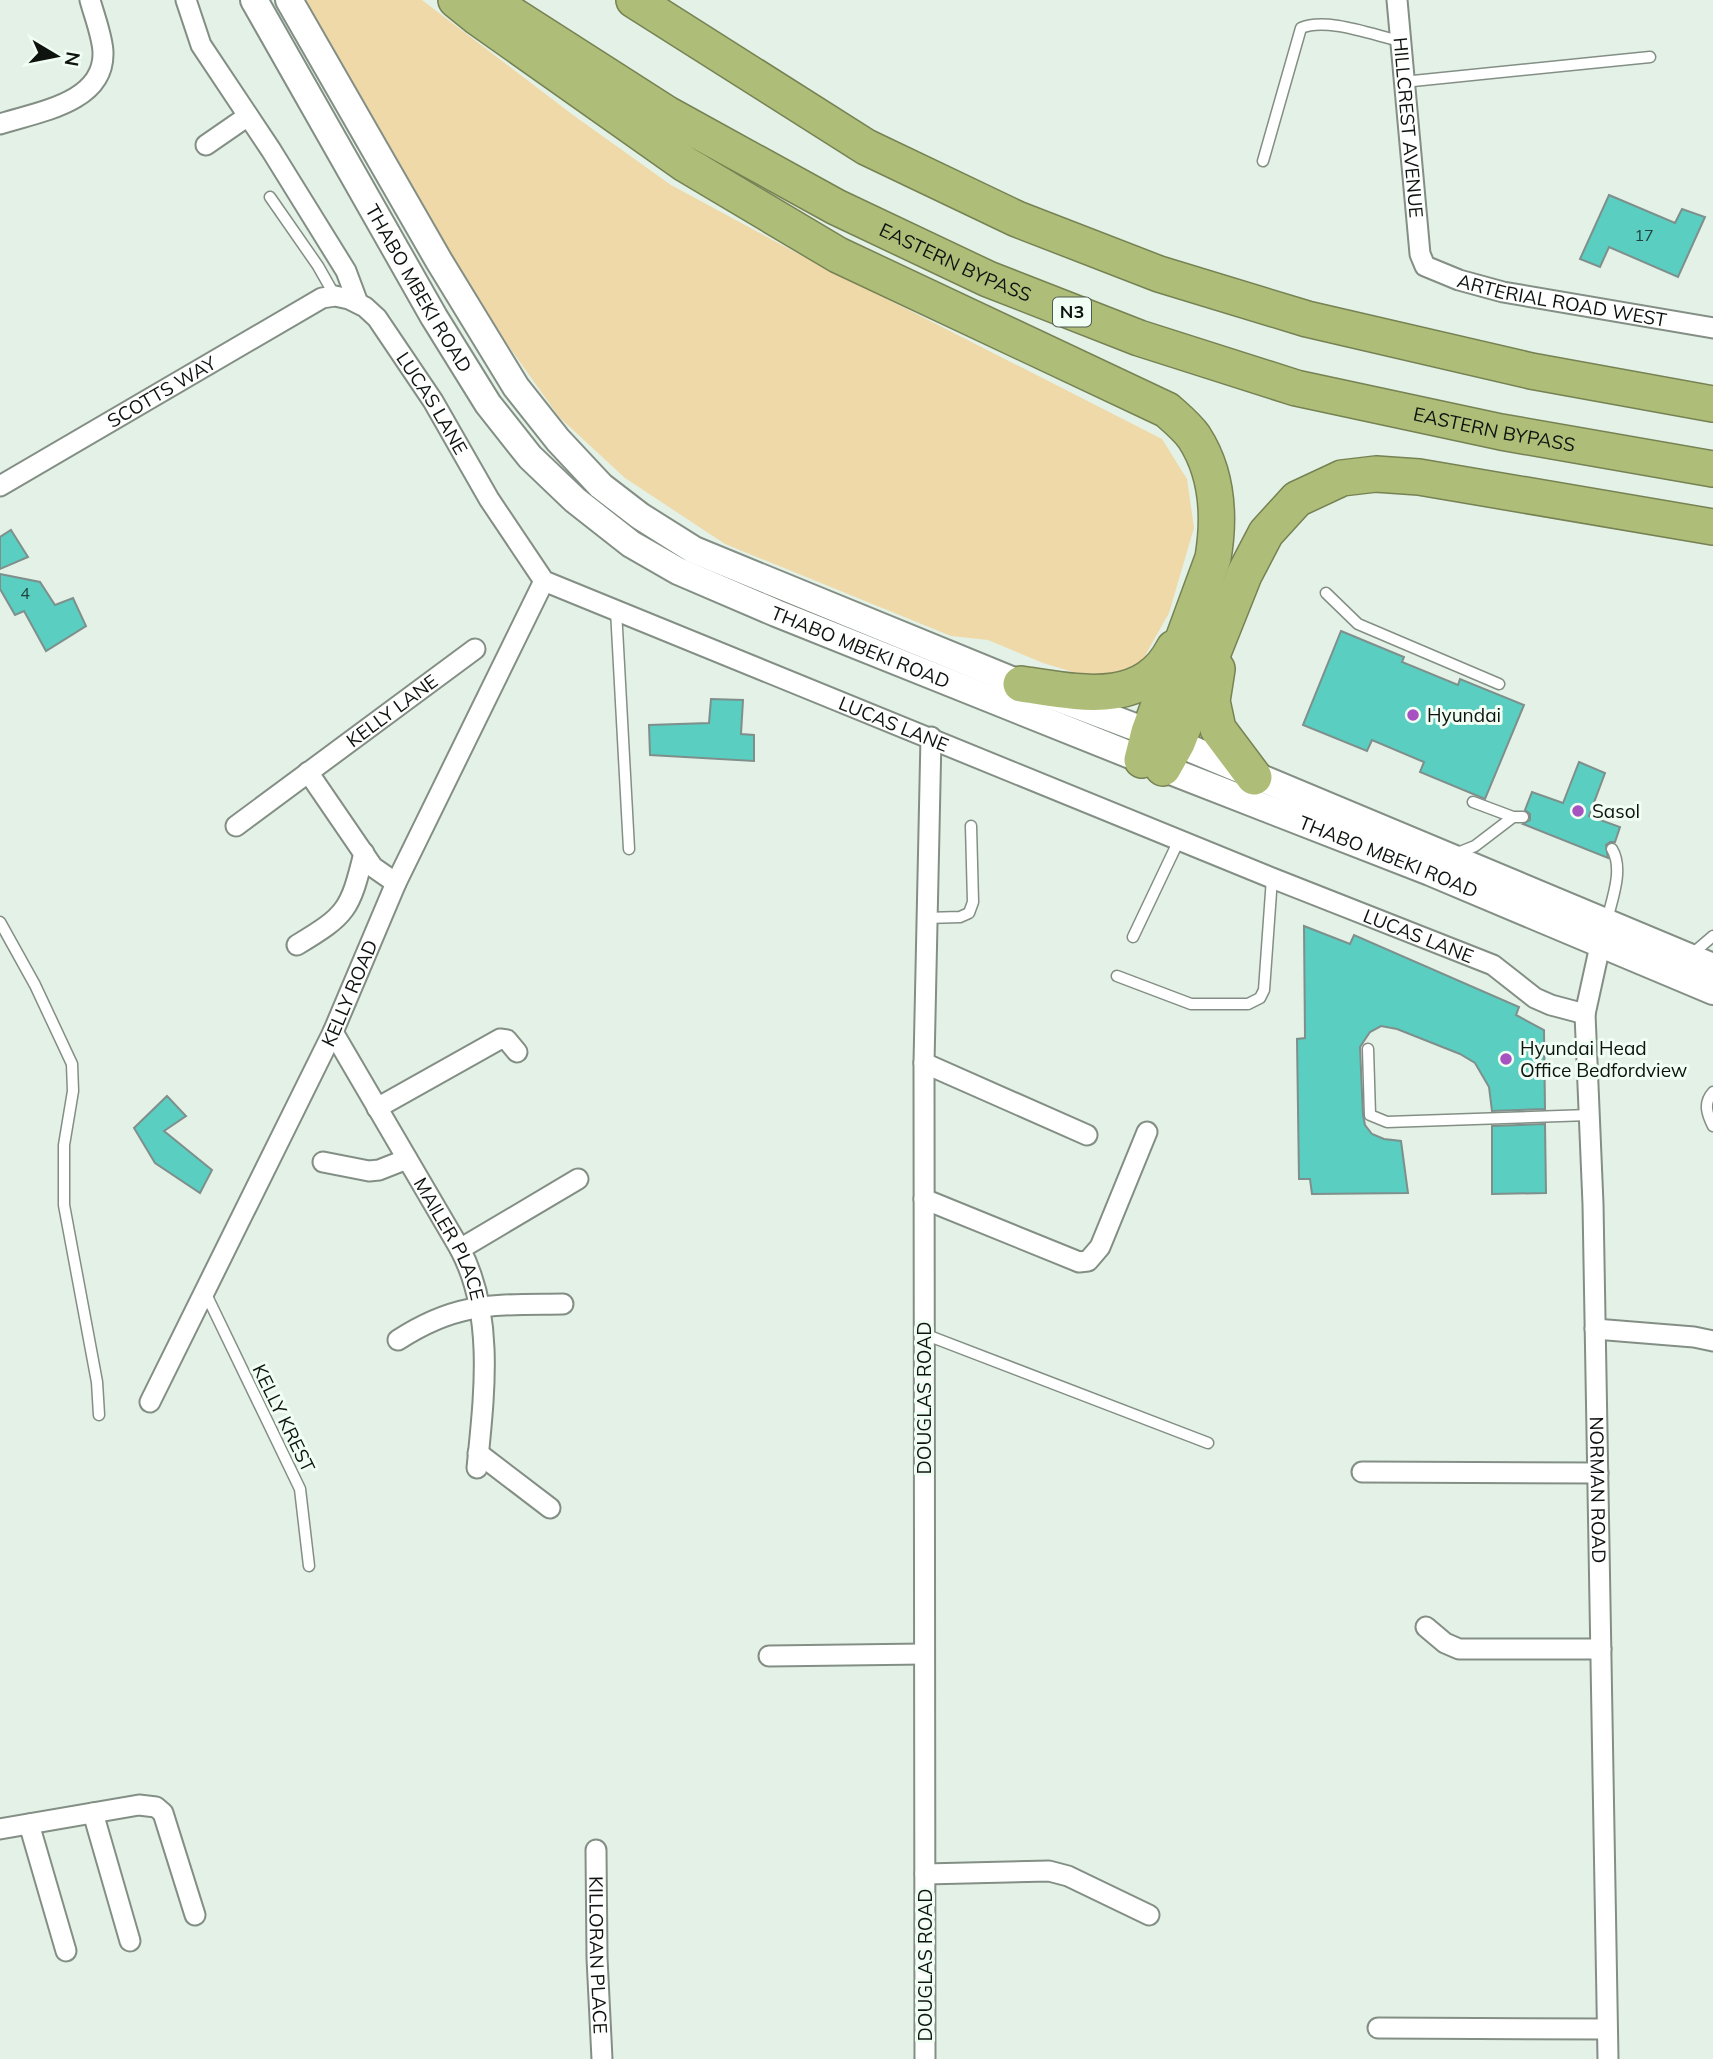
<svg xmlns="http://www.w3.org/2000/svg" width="1713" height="2059" font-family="Mulish,sans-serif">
	<rect width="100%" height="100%" fill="#e4f1e6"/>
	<!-- green -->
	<path fill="#efd9a9" d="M304 0H422L573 115 671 185 793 251 1162 439 1187 479 1194 528 1169 613 1137 670 1103 681 1043 663 988 640 951 636 725 544 625 478 559 417 461 279Z"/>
	<!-- building -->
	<path fill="#59cec1" stroke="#7e8f8c" stroke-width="2" d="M1609 195 1675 223 1682 209 1705 217 1678 277 1609 247 1600 267 1580 259Z
		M11 530 28 557 0 569V537Z
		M0 574 40 582 55 605 73 598 86 626 46 651 24 611 15 615 0 589Z
		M1341 631 1404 657 1402 662 1458 685 1460 679 1524 705 1485 799 1420 772 1424 762 1372 740 1367 751 1303 725Z
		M711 699 743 700 741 734 754 735V761L650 755 649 725 709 723Z
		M1579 762 1605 773 1589 816 1620 827 1615 842H1610L1606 845 1608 858 1523 824 1530 820V814L1525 810 1532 792 1563 803Z
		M1304 926 1350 944 1354 935 1519 1007 1516 1015 1544 1030 1545 1109 1492 1111 1489 1087 1475 1063 1460 1054 1397 1029 1381 1026 1370 1032 1360 1047 1363 1115 1365 1125 1372 1134 1384 1139 1401 1141 1408 1193 1312 1194 1310 1179H1299L1297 1039 1305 1038Z
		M167 1096 186 1116 164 1131 212 1170 200 1193 155 1163 134 1128Z
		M1545 1124 1546 1193 1492 1194V1126Z"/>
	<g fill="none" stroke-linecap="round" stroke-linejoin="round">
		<!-- lane casing -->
		<g stroke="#838f85" stroke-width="13">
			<path id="lane" d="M1403 82 1650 57
				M1263 161 1301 28C1326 17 1373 35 1400 41
				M270 197 318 266 335 296
				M1326 593 1358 624 1499 684
				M616 610 629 849
				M1473 802 1513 817H1523
				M1455 854 1475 846 1513 817
				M926 918 960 917 969 913 973 902 971 826
				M1607 920C1612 899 1624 869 1612 849
				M0 922 35 985 72 1064 73 1091 64 1145V1205L97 1382 99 1415
				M1133 937 1179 840
				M1692 954 1713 936
				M1117 976 1191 1004H1248L1260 998 1264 990 1272 878
				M1368 1049 1370 1115 1387 1122 1589 1115
				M1713 1092C1703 1103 1707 1114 1713 1126
				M205 1292 300 1489 309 1566
				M924 1334 1208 1443"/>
		</g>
		<!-- street casing -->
		<g stroke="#838f85" stroke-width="23">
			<g id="street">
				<path d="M186 0 201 45 271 150 346 271 358 303"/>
				<path id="s1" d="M1397 0 1420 254 1425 266 1459 280 1503 292 1713 328"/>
				<path d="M0 124C37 112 104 103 103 53 103 38 94 15 90 0"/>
				<path d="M206 145 248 116"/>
				<path id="s2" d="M0 486 322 298 335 296 349 299 365 307 377 318 433 401 489 499 544 581 1272 878 1493 965 1535 998 1551 1005 1585 1014"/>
				<path d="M308 772 373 867 396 883"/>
				<path id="s3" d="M236 826 475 649"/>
				<path id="s4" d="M1603 932 1585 1014 1593 1204 1608 2059"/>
				<path d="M297 945C347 915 350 910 364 853"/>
				<path id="s5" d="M333 1032 460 1249C495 1315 484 1396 477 1468"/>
				<path d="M924 1063 1087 1135"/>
				<path d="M377 1108 500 1039 507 1040 517 1052"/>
				<path d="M323 1162 369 1171 379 1170 407 1159"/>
				<path d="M924 1199 1079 1262 1088 1261 1100 1247 1147 1132"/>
				<path d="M460 1249 578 1179"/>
				<path d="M1595 1329 1694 1337 1713 1341"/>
				<path d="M398 1340C458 1301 495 1305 563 1304"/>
				<path id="s6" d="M150 1402 333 1032 396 883 544 581"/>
				<path d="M478 1453 550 1508"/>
				<path d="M1362 1472 1598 1473"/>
				<path d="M1426 1627 1445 1643 1459 1649H1601"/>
				<path d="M769 1656 924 1654"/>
				<path d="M93 1813 130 1941"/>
				<path d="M29 1824 66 1951"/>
				<path d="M0 1829 139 1805 156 1807 163 1813 195 1915"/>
				<path id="s7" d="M596 1850 597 1958 602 2059"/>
				<path d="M925 1874 1049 1871 1068 1876 1149 1915"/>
				<path d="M1378 2028 1607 2029"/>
				<path d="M925 2059 924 1063 931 737"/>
			</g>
		</g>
		<!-- secondary casing -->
		<g stroke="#838f85" stroke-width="30">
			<g id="secondary">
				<path id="s8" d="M254 0 434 317 488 404 530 457 575 500 631 544 678 571 776 613 1163 768 1430 872 1713 991"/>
				<path d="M289 0 439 261 516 387 558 440 601 486 640 516 694 550 1021 684 1177 743 1713 967"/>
			</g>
		</g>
		<!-- highway casing -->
		<g stroke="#768253" stroke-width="38">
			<g id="highway">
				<path d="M456 0 477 17 685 164 838 255 1167 410C1176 418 1187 427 1194 437 1218 474 1220 516 1213 558L1149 732 1142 760"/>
				<path id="s9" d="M489 0 667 114 836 207 988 279 1139 338 1296 388 1501 432 1713 469"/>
				<path d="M634 0 866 147 1017 219 1159 274 1307 319 1531 371 1713 404"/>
				<path d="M1217 669 1212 701 1218 729 1254 777"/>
				<path d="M1021 684C1076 692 1143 709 1174 648"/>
				<path d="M1163 768 1177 743 1244 575 1266 533 1297 499 1342 478 1376 474 1419 477 1713 527"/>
			</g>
		</g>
		<!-- lane -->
		<use href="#lane" stroke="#fff" stroke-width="10"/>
		<!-- street -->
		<use href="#street" stroke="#fff" stroke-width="19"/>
		<!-- secondary -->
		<use href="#secondary" stroke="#fff" stroke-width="26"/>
		<!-- highway -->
		<use href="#highway" stroke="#aebe78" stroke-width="35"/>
	</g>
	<!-- markers -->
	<g fill="#a652c0" stroke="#f1fef4" stroke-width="2.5">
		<circle cx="1413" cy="715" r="7"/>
		<circle cx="1578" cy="811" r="7"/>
		<circle cx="1506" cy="1059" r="7"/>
	</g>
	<g text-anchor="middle" stroke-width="6" stroke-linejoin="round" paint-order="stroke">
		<!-- number labels -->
		<g font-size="16" fill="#21423c">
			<text x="1644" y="241">17</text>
			<text x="25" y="599">4</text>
		</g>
		<!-- shield labels -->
		<rect fill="#f1fef4" stroke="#525a54" stroke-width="2" x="1053" y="297.5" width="38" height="29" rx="5"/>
		<g font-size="18" font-weight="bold" fill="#0e130f">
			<text x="1072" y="318">N3</text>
		</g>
		<!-- street labels -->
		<g font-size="19" fill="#0e130f" stroke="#f1fef4">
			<text dy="7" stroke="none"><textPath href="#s1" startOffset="128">HILLCREST AVENUE</textPath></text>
			<text dy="7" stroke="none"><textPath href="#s9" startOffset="536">EASTERN BYPASS</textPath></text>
			<text dy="7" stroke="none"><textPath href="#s8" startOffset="332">THABO MBEKI ROAD</textPath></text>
			<text dy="7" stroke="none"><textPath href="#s1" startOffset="410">ARTERIAL ROAD WEST</textPath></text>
			<text dy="7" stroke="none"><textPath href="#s2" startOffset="187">SCOTTS WAY</textPath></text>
			<text dy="7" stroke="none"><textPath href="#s2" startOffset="536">LUCAS LANE</textPath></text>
			<text dy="7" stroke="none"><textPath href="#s9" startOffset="1102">EASTERN BYPASS</textPath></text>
			<text dy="7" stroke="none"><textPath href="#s8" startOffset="920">THABO MBEKI ROAD</textPath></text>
			<text dy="7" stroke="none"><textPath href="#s3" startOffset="194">KELLY LANE</textPath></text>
			<text dy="7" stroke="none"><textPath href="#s2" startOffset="1124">LUCAS LANE</textPath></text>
			<text dy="7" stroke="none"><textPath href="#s8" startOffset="1488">THABO MBEKI ROAD</textPath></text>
			<text dy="7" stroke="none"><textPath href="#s2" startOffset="1690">LUCAS LANE</textPath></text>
			<text dy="7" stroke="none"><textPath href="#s6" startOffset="455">KELLY ROAD</textPath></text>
			<text dy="7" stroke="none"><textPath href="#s5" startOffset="238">MAILER PLACE</textPath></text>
			<text transform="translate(924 1398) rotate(-90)" y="7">DOUGLAS ROAD</text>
			<text transform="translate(284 1418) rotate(64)" y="7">KELLY KREST</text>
			<text dy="7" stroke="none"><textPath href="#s4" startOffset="560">NORMAN ROAD</textPath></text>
			<text dy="7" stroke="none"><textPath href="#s7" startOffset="105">KILLORAN PLACE</textPath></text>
			<text transform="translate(925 1965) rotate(-90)" y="7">DOUGLAS ROAD</text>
		</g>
		<!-- poi labels -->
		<g font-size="19" fill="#0e130f" stroke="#f1fef4" text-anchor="start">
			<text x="1427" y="722">Hyundai</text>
			<text x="1592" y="818">Sasol</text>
			<text x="1520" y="1055">Hyundai Head<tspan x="1520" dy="22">Office Bedfordview</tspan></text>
		</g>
	</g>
	<!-- north arrow -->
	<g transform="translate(56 56) rotate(100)" stroke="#f1fef4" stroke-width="5" paint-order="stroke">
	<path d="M0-5L12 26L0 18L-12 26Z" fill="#0e130f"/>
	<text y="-10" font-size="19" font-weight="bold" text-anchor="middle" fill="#0e130f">N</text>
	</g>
</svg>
